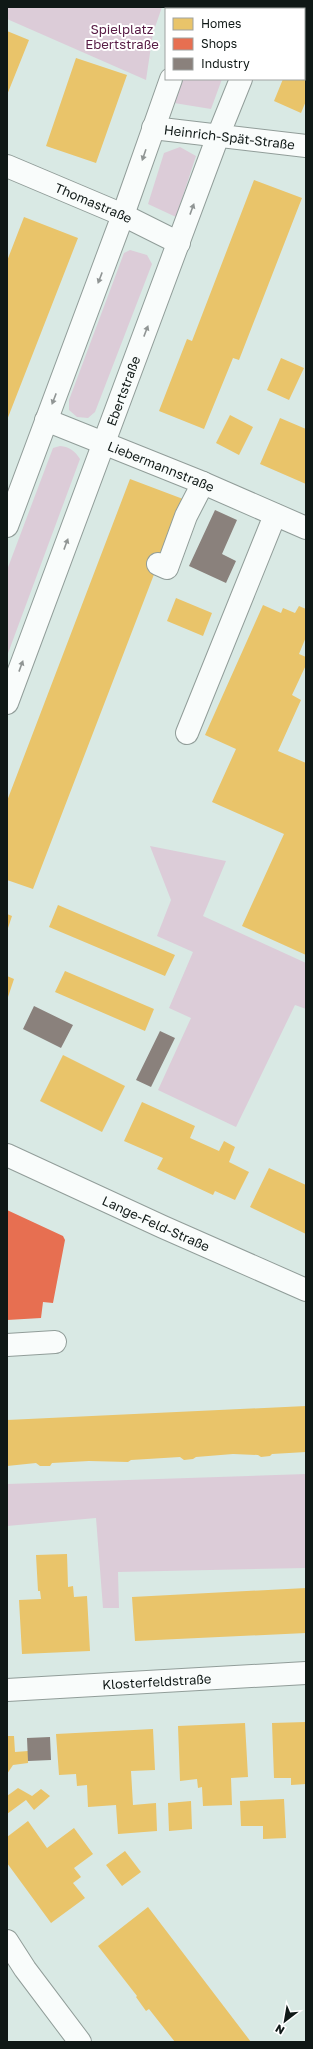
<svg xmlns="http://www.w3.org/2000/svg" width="313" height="2049" font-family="'Golos Text',sans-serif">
	<rect width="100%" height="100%" fill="#d9e9e4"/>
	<!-- green -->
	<path fill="#dcccd8" d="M7 7H162L153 33 146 80 7 19Z
		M204 7H250L249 9H203Z
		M177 79H222L211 109 168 102Z
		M180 147 196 156 176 217 148 204 164 153Z
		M130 250 147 255 152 264 95 412 88 418 77 417 69 410V400L124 253Z
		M60 446C70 447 75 451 80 459L7 656V570L53 448Z
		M150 846 226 861 203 916 306 963V1009L295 1005 236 1127 158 1090 191 1018 169 1008 193 952 157 936 171 900Z
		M306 1474V1568L118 1572 119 1608H103L96 1518 7 1526V1484Z"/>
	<!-- homes -->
	<path fill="#e9c46a" d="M306 24V101L301 113 274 101 283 79H304V29Z
		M7 31 29 40 7 95Z
		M76 58 127 75 96 163 46 146Z
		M254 180 302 198 239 360 233 358 204 429 159 411 187 339 192 341Z
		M24 217 78 238 7 420V261Z
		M281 358 304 368 289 400 267 390Z
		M230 415 253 427 239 455 216 443Z
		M280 418 306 429V484L260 464Z
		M130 479 183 499 33 889 7 880V801Z
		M176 598 212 613 203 636 167 621Z
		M263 605 281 613 283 608 295 613 299 606 306 609V637L299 654 306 657V665L292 695 301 700 278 751 306 763V955L242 926 284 834 212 802 236 749 205 735Z
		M58 905 175 955 165 976 49 927Z
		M7 914 12 916 7 931Z
		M65 971 154 1009 145 1031 55 992Z
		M7 976 14 979 7 1000Z
		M63 1055 125 1086 102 1132 40 1101Z
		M142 1102 195 1126 190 1138 219 1151 224 1141 235 1147 229 1162 249 1172 235 1200 215 1191 213 1195 157 1169 163 1158 124 1141Z
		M269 1168 306 1185V1234L250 1207Z
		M306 1406V1452L272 1454 270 1456 261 1457 258 1455 233 1454 196 1457 193 1459 184 1460 180 1457 131 1460 128 1462 89 1461 52 1463 50 1466H40L36 1463 7 1466V1420Z
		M67 1554 68 1587 73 1586 74 1597 87 1596 90 1651 22 1654 19 1600 41 1599 40 1591H38L36 1555Z
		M306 1588V1633L135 1641 132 1597Z
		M306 1722V1784L291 1785V1778H274L272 1723Z
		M245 1723 248 1777 231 1778 232 1805 203 1806 202 1787 198 1788 197 1779 180 1781 178 1726Z
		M153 1729 155 1770 131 1771 133 1805 156 1803 157 1831 118 1834 116 1805 88 1807 87 1785 77 1786 76 1774 59 1775 56 1734Z
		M7 1736H14L15 1752 28 1751V1763L13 1765 7 1774Z
		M18 1788 32 1796 41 1789 50 1796 34 1810 26 1800 7 1814V1796Z
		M284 1799 286 1838 263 1839V1826H241L240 1801Z
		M191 1801 192 1829 169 1831 168 1803Z
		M28 1821 47 1848 74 1828 93 1854 74 1868 81 1877 73 1883 85 1898 51 1923 7 1863V1837Z
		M125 1851 141 1872 122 1886 106 1865Z
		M148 1907 251 2042H175L149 2009 146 2011 136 1997 137 1996 98 1946Z"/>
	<!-- shops -->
	<path fill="#e76f51" d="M7 1210 63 1236 65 1240 53 1303 43 1302 41 1318 7 1320Z"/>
	<!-- industry -->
	<path fill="#8a817c" d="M215 510 237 520 222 554 236 561 226 583 189 566Z
		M34 1006 73 1025 61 1048 23 1029Z
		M160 1031 175 1038 151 1087 136 1080Z
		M50 1737 51 1760 28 1761 27 1738Z"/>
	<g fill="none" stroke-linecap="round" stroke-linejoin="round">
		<!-- minor casing -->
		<g stroke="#919d99" stroke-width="24">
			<g id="minor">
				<path d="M189 9 190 7"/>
				<path d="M270 9 271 7"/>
				<path id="s1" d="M153 128 306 146"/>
				<path id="s2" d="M7 166 123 215 179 243"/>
				<path id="s3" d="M46 420 203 483 306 528"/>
				<path d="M7 526 123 215 171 79"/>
				<path d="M158 564 167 568 186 516 203 483"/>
				<path id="s4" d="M7 703 218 136 241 79"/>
				<path d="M187 733 275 515"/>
				<path id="s5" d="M7 1155 163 1227 306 1290"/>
				<path d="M7 1345 55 1342"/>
				<path id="s6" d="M7 1690 306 1673"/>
				<path d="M7 1941 25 1969 80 2042"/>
			</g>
		</g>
		<!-- minor -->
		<use href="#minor" stroke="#f9fcfb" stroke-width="22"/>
	</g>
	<!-- one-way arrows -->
	<defs><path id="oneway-solid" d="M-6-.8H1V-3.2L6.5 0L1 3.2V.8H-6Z"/></defs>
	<g fill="#909594">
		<use href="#oneway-solid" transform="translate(144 155) rotate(109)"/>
		<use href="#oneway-solid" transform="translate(192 209) rotate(-70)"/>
		<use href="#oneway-solid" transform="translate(100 278) rotate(111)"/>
		<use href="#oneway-solid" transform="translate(146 331) rotate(-69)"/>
		<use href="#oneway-solid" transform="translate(54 399) rotate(111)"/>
		<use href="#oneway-solid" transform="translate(66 544) rotate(-70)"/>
		<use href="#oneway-solid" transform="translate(21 666) rotate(-70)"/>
	</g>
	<g text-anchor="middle" stroke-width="4" stroke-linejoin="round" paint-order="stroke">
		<!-- park labels -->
		<g font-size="13" fill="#581c46" stroke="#fff">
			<text x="122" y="34">Spielplatz<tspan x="122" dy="15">Ebertstraße</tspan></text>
		</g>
		<!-- street labels -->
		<g font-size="13" fill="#0f1816" stroke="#fff">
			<text dy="5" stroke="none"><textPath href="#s1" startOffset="77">Heinrich-Spät-Straße</textPath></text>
			<text dy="5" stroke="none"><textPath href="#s2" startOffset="94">Thomastraße</textPath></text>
			<text dy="5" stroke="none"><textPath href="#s4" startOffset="333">Ebertstraße</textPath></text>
			<text dy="5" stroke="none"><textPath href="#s3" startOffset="124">Liebermannstraße</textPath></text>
			<text dy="5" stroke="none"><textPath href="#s5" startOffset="164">Lange-Feld-Straße</textPath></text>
			<text dy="5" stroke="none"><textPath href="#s6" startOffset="150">Klosterfeldstraße</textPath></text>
		</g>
	</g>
	<!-- border -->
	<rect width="313" height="2049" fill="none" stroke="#0f1816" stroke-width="16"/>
	<!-- legend -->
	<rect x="165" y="8" width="140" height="72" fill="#ffffff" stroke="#9fa3a2"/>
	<rect x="173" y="18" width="20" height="12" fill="#e9c46a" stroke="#9fa3a2"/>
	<text x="201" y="28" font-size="12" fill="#0f1816">Homes</text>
	<rect x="173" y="38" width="20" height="12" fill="#e76f51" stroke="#9fa3a2"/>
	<text x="201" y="48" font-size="12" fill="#0f1816">Shops</text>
	<rect x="173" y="58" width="20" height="12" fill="#8a817c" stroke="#9fa3a2"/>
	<text x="201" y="68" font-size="12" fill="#0f1816">Industry</text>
	<!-- north arrow -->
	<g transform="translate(285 2021) rotate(211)" stroke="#ffffff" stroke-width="3" paint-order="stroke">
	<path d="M0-3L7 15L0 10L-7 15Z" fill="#0f1816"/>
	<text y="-6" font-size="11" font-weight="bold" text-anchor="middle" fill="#0f1816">N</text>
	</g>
</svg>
